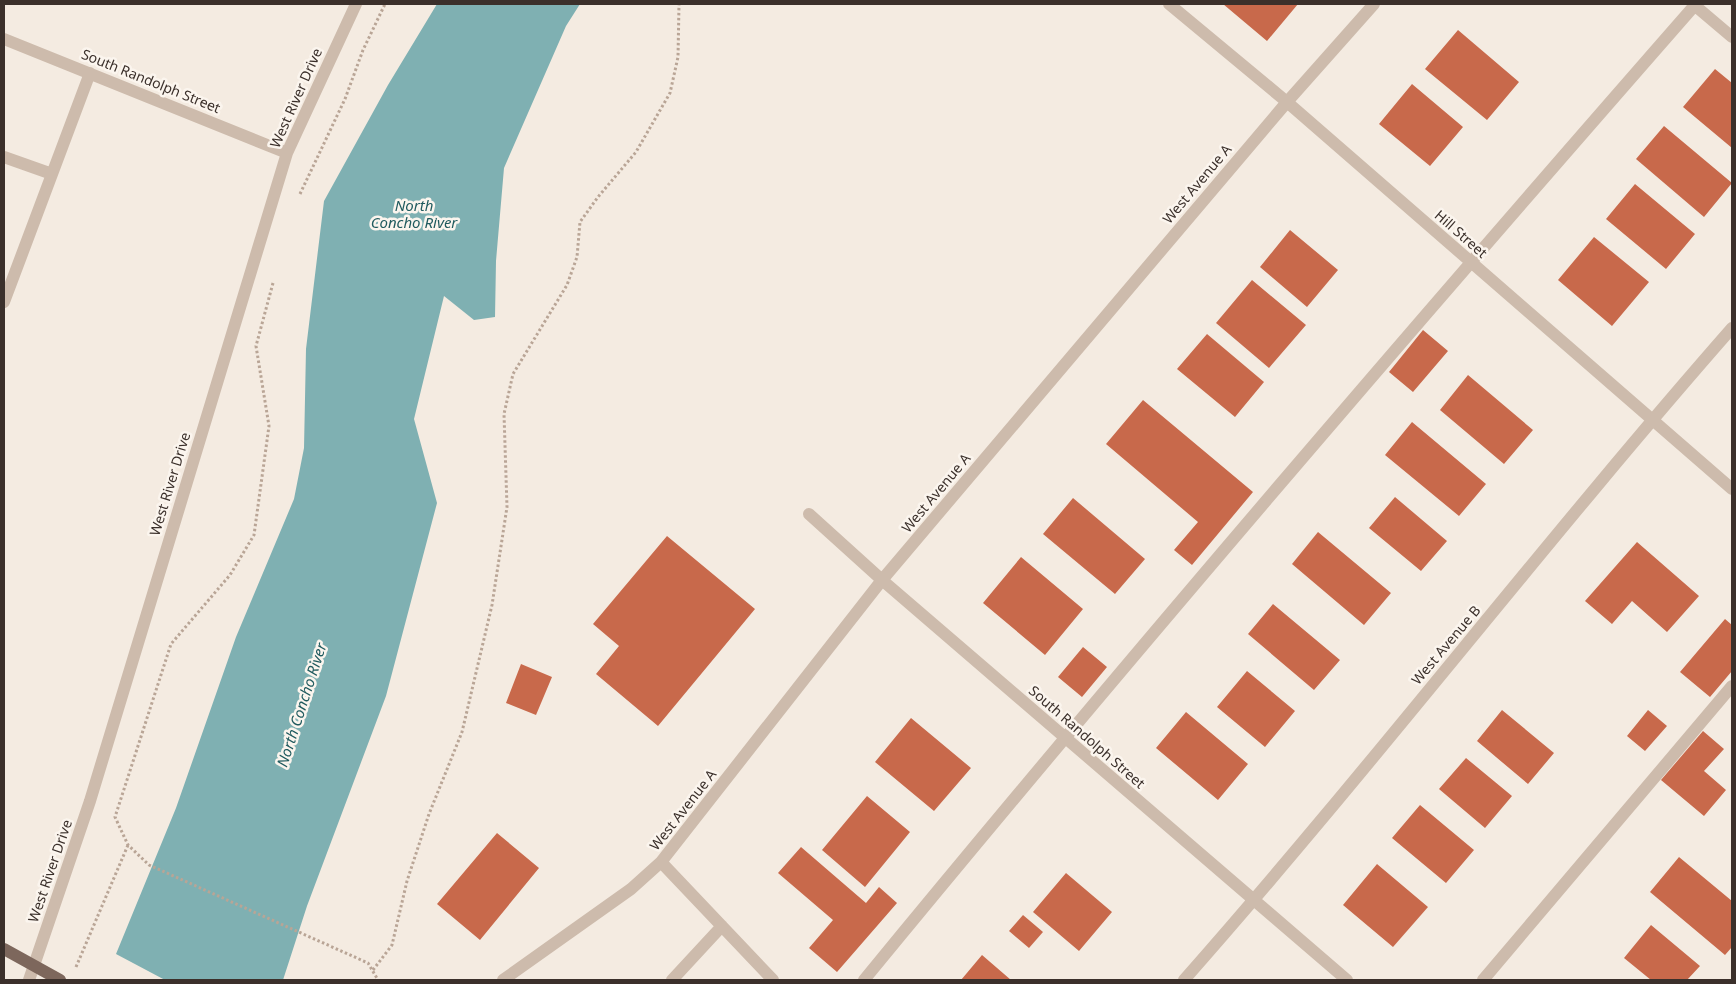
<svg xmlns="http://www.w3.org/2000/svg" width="1736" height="984" font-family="'Noto Sans',sans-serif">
	<rect width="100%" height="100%" fill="#f4ebe1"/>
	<!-- water -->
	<path fill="#7fb0b2" d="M437 4H580L566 26 504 168 496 261 495 317 474 320 444 296 414 419 437 503 386 696 307 906 283 980H165L116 954 176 808 236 637 294 499 304 448 306 349 324 201 388 85Z"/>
	<!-- building -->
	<path fill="#c8694b" d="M1223 4H1298L1267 41Z
		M1458 30 1519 82 1487 120 1425 69Z
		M1715 69 1732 83V148L1683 107Z
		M1412 84 1463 127 1430 166 1379 124Z
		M1664 126 1732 183 1704 217 1636 159Z
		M1635 184 1695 234 1666 269 1606 219Z
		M1290 230 1338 270 1307 307 1260 267Z
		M1594 237 1649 282 1612 326 1558 280Z
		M1252 280 1306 325 1269 368 1216 323Z
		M1423 330 1448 351 1413 392 1389 372Z
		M1207 334 1264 382 1235 417 1177 369Z
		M1468 375 1533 430 1504 464 1440 410Z
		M1143 400 1253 492 1192 565 1174 550 1198 522 1106 444Z
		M1412 422 1486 484 1459 516 1385 455Z
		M1395 497 1447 541 1421 571 1369 528Z
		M1073 498 1145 559 1115 594 1043 534Z
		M1318 532 1391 593 1364 625 1292 564Z
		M667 536 755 609 658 726 596 674 619 646 593 624Z
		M1637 542 1699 596 1667 632 1632 601 1612 624 1585 601Z
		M1021 557 1083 609 1045 655 983 603Z
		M1273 604 1340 660 1314 690 1248 634Z
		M1725 619 1732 625V671L1710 697 1680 672Z
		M1083 647 1107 667 1082 697 1058 677Z
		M521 664 552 677 536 715 506 703Z
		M1247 671 1295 711 1265 747 1217 707Z
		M1502 710 1554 753 1528 784 1477 741Z
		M1648 710 1667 726 1645 751 1627 736Z
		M1186 712 1248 764 1218 800 1156 748Z
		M911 718 971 768 934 811 875 762Z
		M1703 731 1724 749 1704 771 1726 790 1704 816 1661 780Z
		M1466 758 1512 796 1485 828 1439 789Z
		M867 796 910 832 865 887 822 850Z
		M1420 805 1474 850 1446 883 1392 838Z
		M497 833 539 868 480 940 437 904Z
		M801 847 866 903 879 887 897 903 837 972 809 948 833 920 778 873Z
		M1679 857 1732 901V947L1725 955 1650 892Z
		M1377 864 1428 907 1393 947 1343 905Z
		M1066 873 1112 912 1079 951 1033 912Z
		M1023 915 1043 932 1029 948 1009 931Z
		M1651 925 1700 966 1687 980H1651L1624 958Z
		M982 955 1011 980H961Z"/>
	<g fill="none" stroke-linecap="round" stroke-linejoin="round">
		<!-- path -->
		<path stroke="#b9a596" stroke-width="3" stroke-dasharray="2.5 2.5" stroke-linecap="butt" d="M300 194 345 99 363 50 385 4
			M273 283 256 346 269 426 254 535 230 575 171 644 115 817 128 845 149 865 368 963 378 980
			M76 967 128 845
			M373 970 392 945 407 881 429 814 462 732 492 605 507 507 504 414 513 374 567 285 577 257 580 222 598 197 636 152 670 93 678 57 679 4"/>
		<!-- minor -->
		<path stroke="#cdbbac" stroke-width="12" d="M1169 4 1287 102 1732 489
			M1693 4 1732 37
			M4 39 287 153
			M4 157 52 174
			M4 302 90 73
			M809 514 882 580 1347 980
			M661 862 773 980
			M29 980 90 801 287 153 356 4
			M503 980 631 889 661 862 882 580 1287 102 1374 4
			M672 980 722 926
			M864 980C1135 650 1414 326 1695 5
			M1184 980C1372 767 1545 541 1732 328
			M1483 980 1732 686"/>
		<!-- major-bridge -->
		<path stroke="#7d675c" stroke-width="12" d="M4 949 60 980"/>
	</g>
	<g text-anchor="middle" stroke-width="5" stroke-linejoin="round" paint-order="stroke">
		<!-- street labels -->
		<g font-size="14" fill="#3b302b" stroke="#fbf5ee">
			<text transform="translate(151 81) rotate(22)" y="5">South Randolph Street</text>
			<text transform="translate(296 98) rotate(-66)" y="5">West River Drive</text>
			<text transform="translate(1197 184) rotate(-50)" y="5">West Avenue A</text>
			<text transform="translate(1461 234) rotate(41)" y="5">Hill Street</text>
			<text transform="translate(170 484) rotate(-73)" y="5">West River Drive</text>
			<text transform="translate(936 493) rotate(-50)" y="5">West Avenue A</text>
			<text transform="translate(1446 645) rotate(-50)" y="5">West Avenue B</text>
			<text transform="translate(1087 737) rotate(41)" y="5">South Randolph Street</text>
			<text transform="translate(683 810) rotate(-52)" y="5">West Avenue A</text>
			<text transform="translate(50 871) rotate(-71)" y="5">West River Drive</text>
		</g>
		<!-- water labels -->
		<g font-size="15" font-style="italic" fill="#1f5a5e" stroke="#fbf5ee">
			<text x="414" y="211">North<tspan x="414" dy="17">Concho River</tspan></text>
			<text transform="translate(302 705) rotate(-72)" y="5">North Concho River</text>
		</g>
	</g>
	<!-- border -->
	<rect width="1736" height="984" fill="none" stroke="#3b302b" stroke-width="10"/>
</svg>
